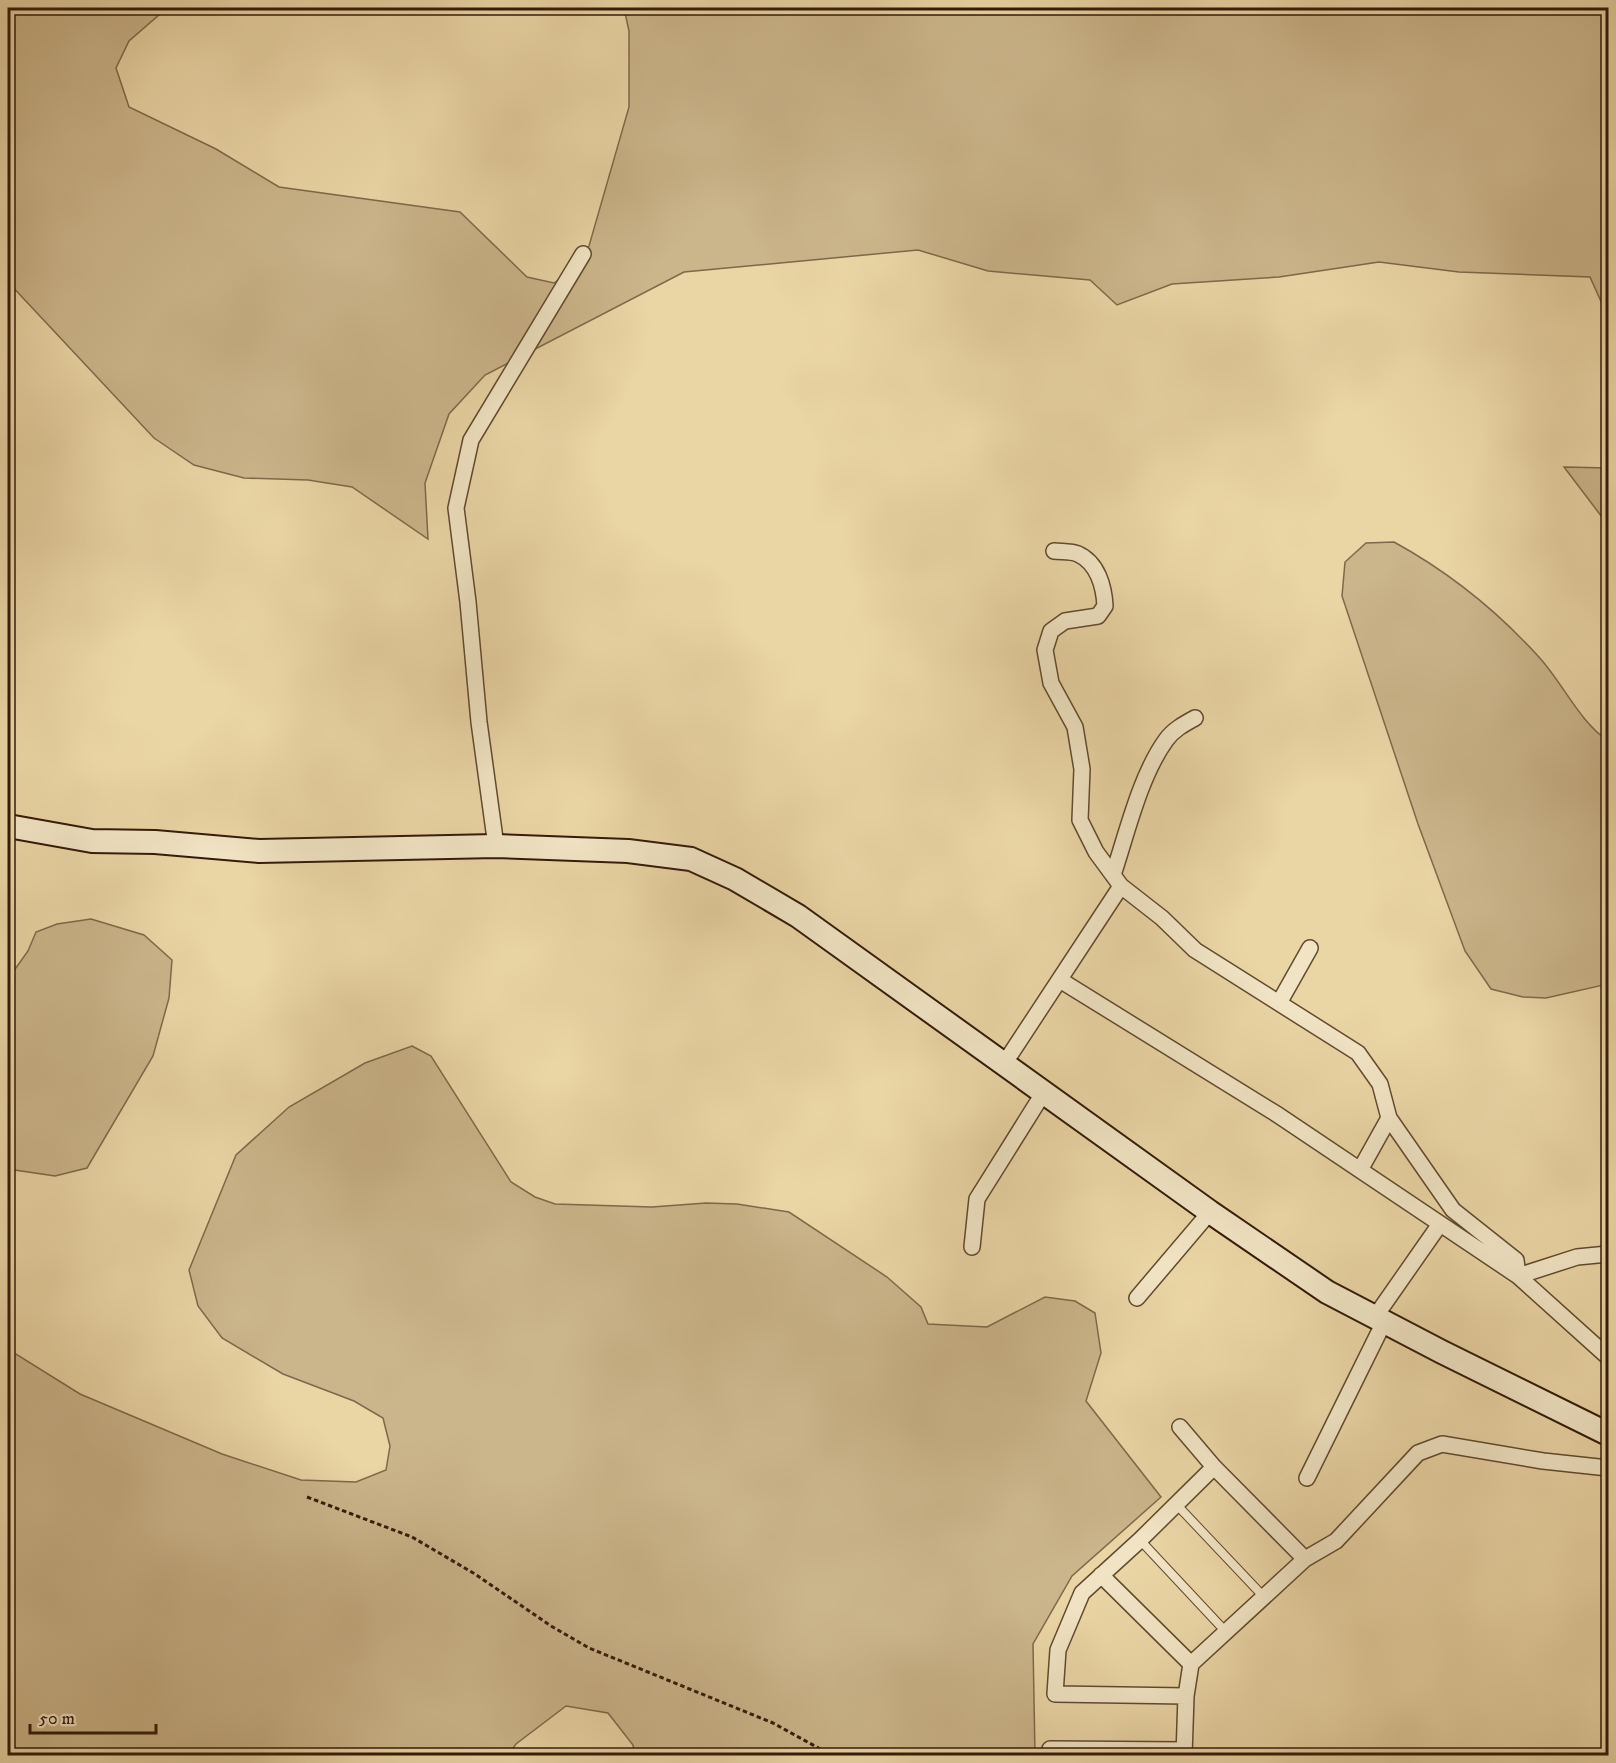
<svg xmlns="http://www.w3.org/2000/svg" width="1616" height="1763" font-family="'IM FELL DW Pica',serif">
	<rect width="100%" height="100%" fill="#ead5a5"/>
	<filter id="stains"><feTurbulence type="fractalNoise" baseFrequency=".00333" numOctaves="4"/><feColorMatrix values="0 0 0 0 .2 0 0 0 0 .09 0 0 0 0 .02 0 0 0 .5 -.17"/></filter>
	<radialGradient id="worn" r=".72"><stop offset=".6" stop-color="#630" stop-opacity="0"/><stop offset="1" stop-color="#630" stop-opacity=".3"/></radialGradient>
	<!-- green -->
	<path fill="#cbb58a" stroke="#7f6849" stroke-width="1.5" d="M8 8H167L129 41 116 68 129 107 216 149 279 187 460 212 527 277 554 283 580 264 589 246 629 107V31L624 8H1608V317L1590 277 1459 272 1379 262 1279 277 1172 284 1117 305 1090 280 988 271 918 250 684 272 485 375 449 414 425 483 428 539 352 487 308 480 244 478 194 465 154 438 8 282Z
		M1564 467 1608 468V525Z
		M1394 542C1447 571 1497 611 1538 656 1563 683 1578 720 1608 741V984L1546 998 1523 997 1491 989 1465 951 1418 824 1342 596 1345 562 1366 543Z
		M91 919 144 935 172 960 169 998 153 1056 87 1168 55 1176 8 1169V979L28 951 36 932 57 924Z
		M412 1046 431 1056 511 1182 535 1197 555 1204 652 1207 706 1203 737 1204 789 1212 887 1277 921 1307 928 1324 987 1327 1045 1297 1075 1301 1095 1313 1101 1353 1086 1401 1161 1497 1072 1576 1033 1644 1035 1755H635L633 1745 608 1713 566 1706 516 1744 508 1755H8V1349L80 1394 222 1454 301 1480 356 1482 386 1470 390 1446 383 1418 354 1401 283 1374 222 1338 198 1306 189 1270 236 1155 289 1107 365 1063Z"/>
	<g fill="none" stroke-linecap="round" stroke-linejoin="round">
		<!-- lane casing -->
		<g stroke="#614a2f" stroke-width="10">
			<path id="lane" d="M1176 1504 1264 1597
				M1140 1540 1226 1632"/>
		</g>
		<!-- street casing -->
		<g stroke="#614a2f" stroke-width="18">
			<path id="street" d="M1054 551C1061 552 1071 551 1078 554 1098 563 1104 587 1105 606L1098 616 1065 621 1051 631 1045 650 1051 683 1075 727 1082 769 1080 820 1096 852 1121 886 1162 918 1195 950 1358 1053 1380 1084 1389 1118 1453 1210 1516 1260 1518 1276
				M496 846 479 722 468 602 456 508 471 440 583 254
				M1113 875C1127 833 1140 776 1166 740 1173 730 1184 724 1195 718
				M1060 980 1278 1115 1518 1276 1608 1357
				M1279 1003 1310 948
				M1004 1064 1121 886
				M1360 1170 1389 1118
				M972 1247 977 1199 1044 1092
				M1518 1276 1577 1257 1608 1254
				M1137 1298 1210 1212
				M1375 1317 1440 1224
				M1180 1427 1214 1467 1305 1559
				M1307 1478 1384 1322
				M1101 1575 1191 1664
				M1186 1696 1055 1694 1058 1650 1082 1593 1140 1540 1214 1467
				M1050 1756V1749L1184 1750
				M1184 1756 1186 1696 1191 1664 1305 1559 1336 1541 1418 1453 1442 1444 1543 1461 1608 1468"/>
		</g>
		<!-- secondary casing -->
		<g stroke="#331b08" stroke-width="26">
			<path id="secondary" d="M8 826 92 841 155 842 259 851 496 846 628 851 691 859 735 879 798 916 1210 1212 1327 1292 1442 1352 1608 1434"/>
		</g>
		<!-- path -->
		<path stroke="#331b08" stroke-width="3" stroke-dasharray="4.5 3" stroke-linecap="butt" d="M307 1497 412 1537 475 1574 551 1626 589 1648 773 1723 833 1756"/>
		<!-- lane -->
		<use href="#lane" stroke="#f1e4c4" stroke-width="8"/>
		<!-- street -->
		<use href="#street" stroke="#f1e4c4" stroke-width="15"/>
		<!-- secondary -->
		<use href="#secondary" stroke="#f1e4c4" stroke-width="22"/>
	</g>
	<!-- margin -->
	<rect width="1616" height="1763" fill="none" stroke="#ead5a5" stroke-width="30"/>
	<rect x="9" y="9" width="1598" height="1745" fill="none" stroke="#331b08" stroke-width="3"/>
	<rect x="15" y="15" width="1586" height="1733" fill="none" stroke="#331b08" stroke-width="1.5"/>
	<!-- scale -->
	<path d="M30 1724v9h126v-9" fill="none" stroke="#331b08" stroke-width="3"/>
	<text x="39" y="1724" font-size="18" fill="#331b08" stroke="#f1e4c4" stroke-width="4.5" paint-order="stroke">50 m</text>
	<rect width="100%" height="100%" filter="url(#stains)"/>
	<rect width="100%" height="100%" fill="url(#worn)"/>
</svg>
